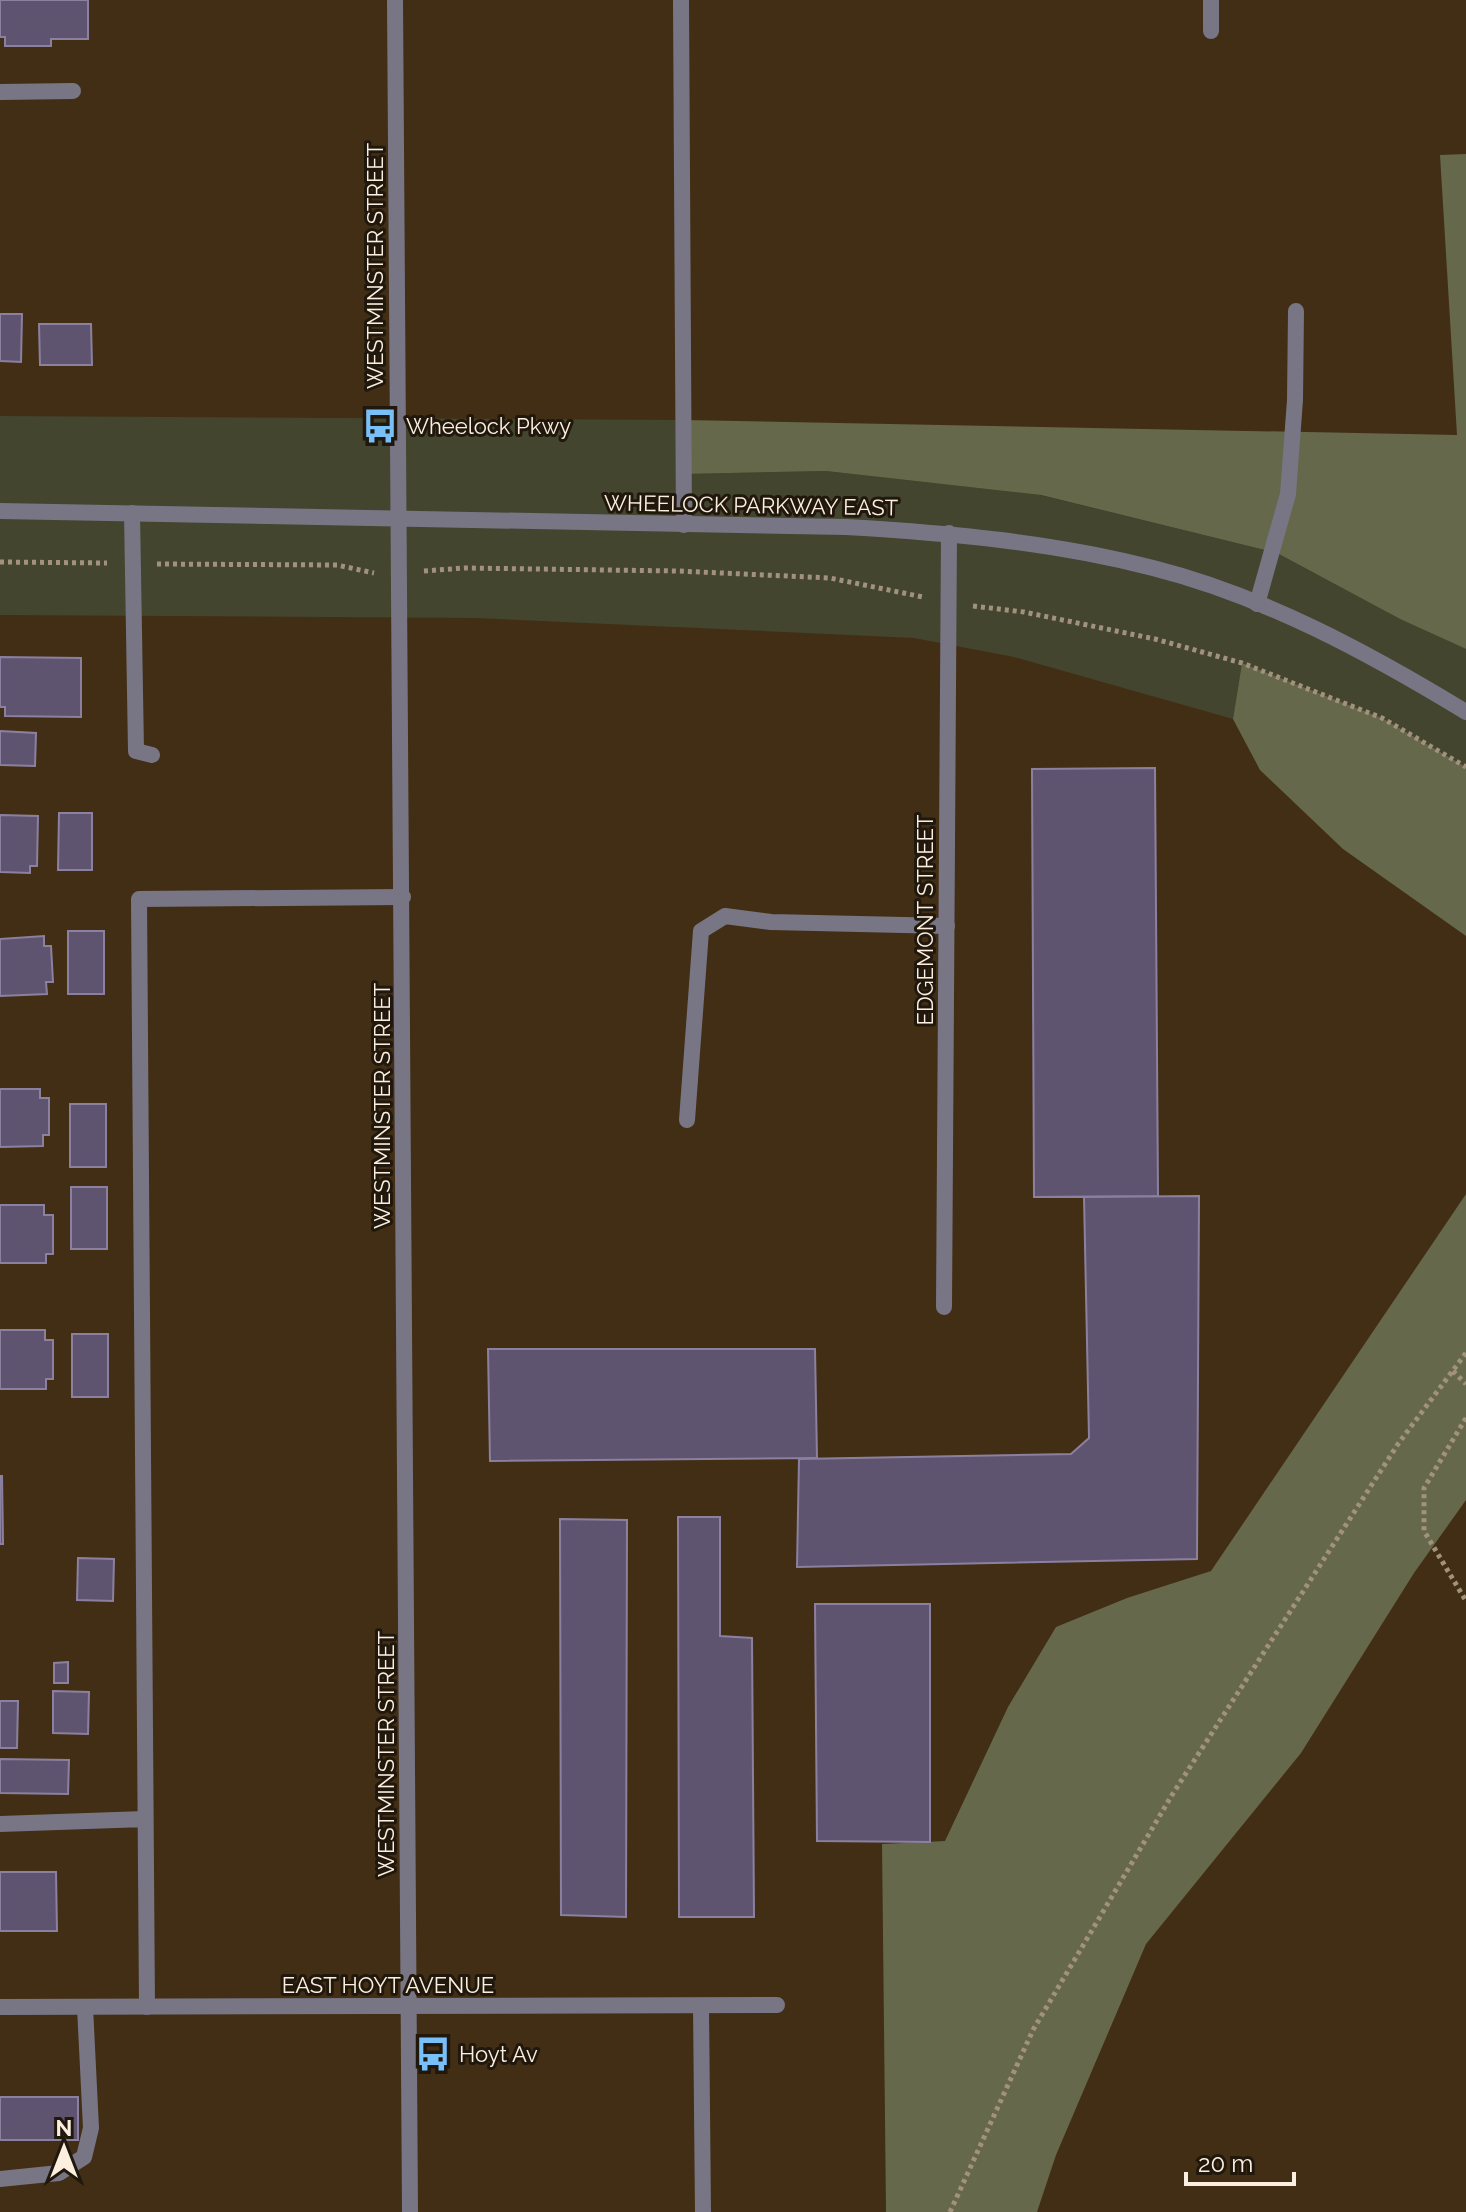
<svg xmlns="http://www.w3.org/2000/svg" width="1466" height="2212" font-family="Raleway,sans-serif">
	<rect width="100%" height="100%" fill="#422e14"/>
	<!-- green -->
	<path fill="#43452e" d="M0 416 684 420 685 474 826 471 1040 495 1277 553 1400 619 1466 649V767L1382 718 1242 663 1233 719 1014 657 914 638 478 618 0 615Z"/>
	<!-- forest -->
	<path fill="#65684a" d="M1466 154V649L1400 619 1277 553 1041 495 826 471 685 474 684 420 1457 435 1440 155Z
		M1242 663 1382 718 1466 767V936L1343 849 1260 770 1233 719Z
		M1466 1194V1500L1414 1573 1301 1753 1146 1944 1056 2155 1037 2212H886L882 1844 945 1841 1008 1707 1056 1627 1127 1598 1211 1571Z"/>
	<!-- building -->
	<path fill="#5e5470" stroke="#8c80a0" stroke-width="2" d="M0 0H88V39H51V46H5V37H0Z
		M0 314H22L21 362 0 361Z
		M39 324H91L92 365H40Z
		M0 657 81 658V717L5 716V707H0Z
		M0 731 36 733 35 766 0 765Z
		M1155 768 1158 1196 1034 1197 1032 769Z
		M59 813H92V870H58Z
		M0 815 38 816 37 866H30V873L0 872Z
		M68 931H104V994H68Z
		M44 936V946H51L53 982H46L47 994 0 996V939Z
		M0 1089H40V1098H49V1135H43V1146L0 1147Z
		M70 1104H106V1167H70Z
		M71 1187H107V1249H71Z
		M1199 1196 1197 1559 797 1567 799 1459 1071 1454 1089 1438 1084 1197Z
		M0 1205H44V1215H53V1254H46V1263H0Z
		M0 1330H45V1340H53V1379H46V1389H0Z
		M72 1334H108V1397H72Z
		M488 1349H815L817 1458 490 1461Z
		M0 1476H2L3 1544H0Z
		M678 1517H720V1636L752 1638 754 1917H679Z
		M560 1519 627 1520 626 1917 561 1915Z
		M78 1558 114 1559 113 1601 77 1600Z
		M815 1604H930V1842L817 1841Z
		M68 1662V1683H54V1663Z
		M53 1691 89 1692 88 1734 53 1733Z
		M0 1701H18L17 1748H0Z
		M0 1759 69 1760 68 1794 0 1793Z
		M0 1872H56L57 1931H0Z
		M0 2097H78V2140H0Z"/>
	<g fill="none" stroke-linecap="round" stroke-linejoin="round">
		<!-- path -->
		<path stroke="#a2927d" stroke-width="5" stroke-dasharray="4 4" stroke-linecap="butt" d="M0 562 107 563
			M157 564 337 565 374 573
			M424 571 464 568 678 571 830 578 923 597
			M973 606 1024 612 1155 639 1242 663 1382 718 1466 767
			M1453 1371 1466 1384
			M1466 1418 1424 1488V1531L1466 1601
			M950 2212 1033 2030 1172 1795 1398 1444 1466 1353"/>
		<!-- service -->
		<path stroke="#787685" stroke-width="16" d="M681 0 684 525
			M1211 0V31
			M0 92 73 91
			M132 513 136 751 152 755
			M1257 604 1288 494 1295 400 1296 311
			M687 1120 701 931 725 916 771 922 947 926
			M0 1824 145 1819
			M701 2006 703 2212
			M147 2007 139 899 403 897
			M0 2179 59 2173 84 2157 91 2128 85 2007"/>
		<!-- minor -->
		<path stroke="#787685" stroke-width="16" d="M944 1307 949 533
			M0 2007 777 2005"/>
		<!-- tertiary -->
		<path stroke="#787685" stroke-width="16" d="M395 0 410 2212
			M0 511 846 527C949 533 1053 542 1153 568 1264 596 1369 653 1466 712"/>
	</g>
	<!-- icons -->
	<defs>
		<g id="bus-bare" transform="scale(2.76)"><path d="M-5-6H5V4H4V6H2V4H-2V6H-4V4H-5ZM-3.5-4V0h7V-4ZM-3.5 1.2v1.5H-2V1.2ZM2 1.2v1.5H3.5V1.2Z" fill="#79bff8" stroke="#21180d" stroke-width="2.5" paint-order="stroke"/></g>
	</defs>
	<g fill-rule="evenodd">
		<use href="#bus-bare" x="380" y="426"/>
		<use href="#bus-bare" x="433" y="2054"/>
	</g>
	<g text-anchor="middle" stroke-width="6" stroke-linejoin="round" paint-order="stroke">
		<!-- street labels -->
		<g font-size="22" fill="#fcefdf" stroke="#21180d">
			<text transform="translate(375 266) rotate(-90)" y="8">WESTMINSTER STREET</text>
			<text transform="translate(751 505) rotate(1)" y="8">WHEELOCK PARKWAY EAST</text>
			<text transform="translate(925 920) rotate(-90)" y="8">EDGEMONT STREET</text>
			<text transform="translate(382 1106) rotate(-90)" y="8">WESTMINSTER STREET</text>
			<text transform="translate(386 1754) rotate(-90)" y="8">WESTMINSTER STREET</text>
			<text x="388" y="1993">EAST HOYT AVENUE</text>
		</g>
		<!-- poi labels -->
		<g font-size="22" fill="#fcefdf" stroke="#21180d" text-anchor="start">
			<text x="406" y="434">Wheelock Pkwy</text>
			<text x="459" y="2062">Hoyt Av</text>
		</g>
	</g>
	<!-- north arrow -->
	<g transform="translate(64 2148)" stroke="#21180d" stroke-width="6" paint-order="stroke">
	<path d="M0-6L14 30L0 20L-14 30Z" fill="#fcefdf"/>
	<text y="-12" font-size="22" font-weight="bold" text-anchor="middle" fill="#fcefdf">N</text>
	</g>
	<!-- scale -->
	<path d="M1186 2172v12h108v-12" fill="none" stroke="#fcefdf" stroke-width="4"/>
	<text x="1198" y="2172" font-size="24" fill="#fcefdf" stroke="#21180d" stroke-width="6" paint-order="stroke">20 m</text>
</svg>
